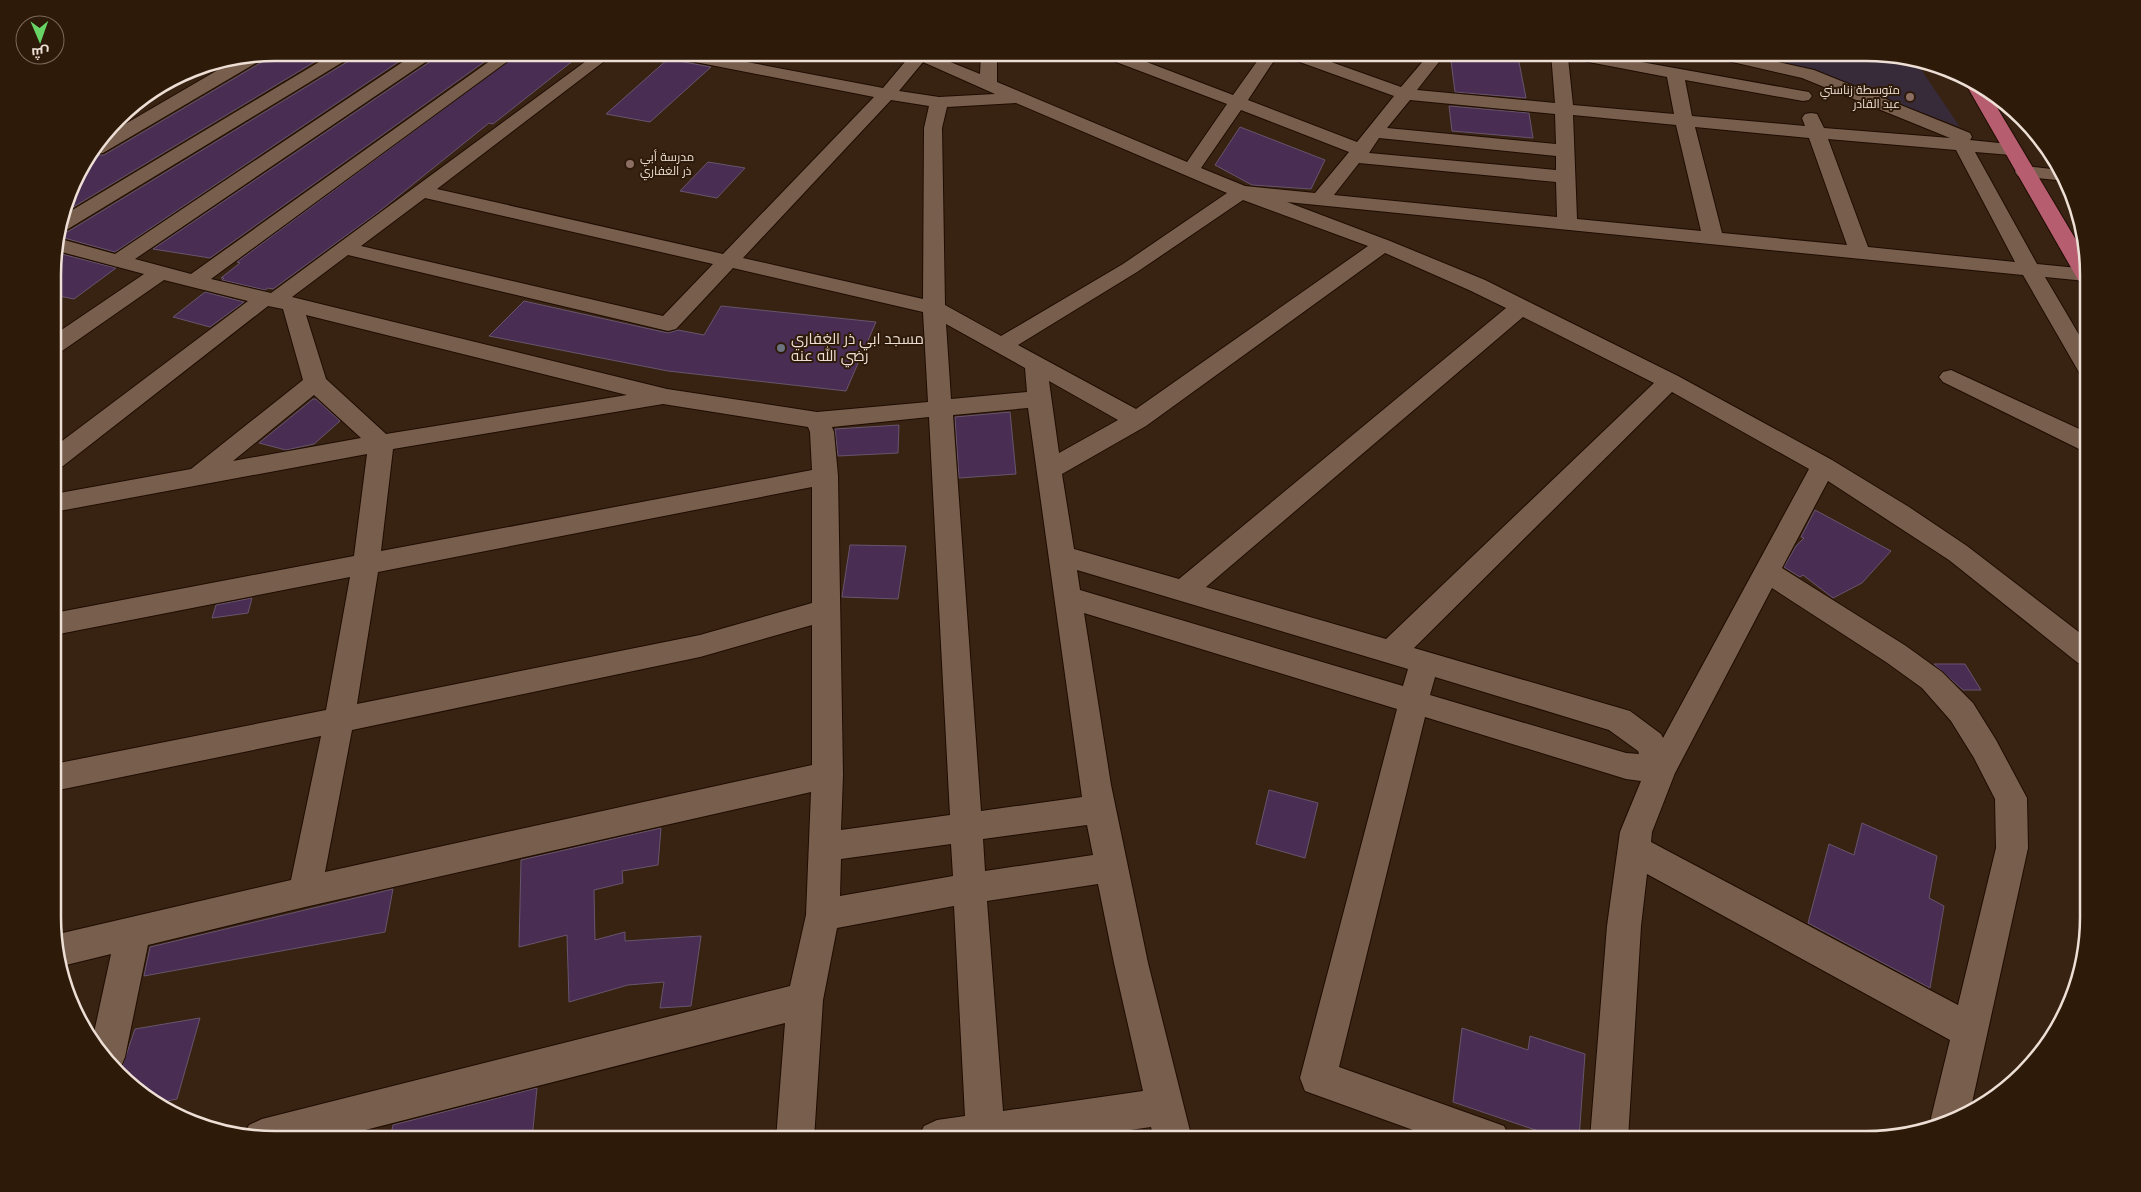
<svg xmlns="http://www.w3.org/2000/svg" width="2141" height="1192" font-family="Mulish,Cairo,sans-serif">
	<rect width="100%" height="100%" fill="#382313"/>
	<!-- education -->
	<path fill="#372b3a" d="M1737 53H1866L1914 59 1960 127 1799 67Z"/>
	<!-- building -->
	<path fill="#492d52" stroke="#67556c" d="M277 52H331L65 212 76 176 92 155H104L262 62 265 55 272 56Z
		M355 52H413L115 252 57 236 59 233 69 231 352 59Z
		M437 52H498L210 258 153 249 434 59Z
		M521 52H584L493 124 489 123 381 210 273 289 268 288 265 290 222 280 224 278H221L240 263 237 262Z
		M1450 53 1518 57 1526 98 1455 92Z
		M668 59 711 67 650 122 606 114Z
		M1449 106 1529 113 1533 138 1452 131Z
		M1240 127 1325 160 1311 189 1252 185 1215 165Z
		M708 162 745 168 717 198 680 191Z
		M54 252 116 268 74 299 54 295Z
		M205 292 244 302 210 327 173 317Z
		M524 301 668 333 678 330 704 335 721 306 876 322 846 391 668 371 489 336Z
		M313 399H316L340 421 314 444 286 450 259 443Z
		M1010 412 1016 474 959 478 955 417Z
		M899 425 898 453 838 456 835 429Z
		M1815 510 1891 551 1862 583 1833 598 1803 575 1800 577 1784 567 1796 546 1804 538 1801 537Z
		M850 545 906 546 898 599 842 597Z
		M252 598 248 613 212 618 216 605Z
		M1934 664H1965L1981 690H1963Z
		M1269 790 1318 803 1305 858 1256 844Z
		M1862 823 1937 856 1929 898 1944 906 1930 988 1808 923 1829 844 1854 855Z
		M661 828 658 865 622 871 623 883 594 890 595 940 625 932V941L701 936 691 1006 660 1008 664 982 628 985 569 1002 567 935 519 947 521 860Z
		M393 889 385 932 144 976 150 947Z
		M200 1018 177 1099 157 1103 121 1070 135 1029Z
		M1462 1028 1528 1050 1530 1036 1585 1054 1579 1139H1562L1453 1102Z
		M537 1088 532 1139H390L393 1125Z"/>
	<g fill="none" stroke-linecap="round" stroke-linejoin="round">
		<!-- minor casing -->
		<g stroke="#1f0c00" stroke-width="2">
			<path id="minor" d="M334 53H353L351 57 68 229 59 231 64 215Z
				M416 53H435L433 57 135 259 191 274 501 53H519L211 279 271 293 597 53H615L437 189 723 254 874 97 675 58 669 57 667 53H699L883 88 909 57 907 53H928L980 74 981 53H997V82L1187 162 1227 104 1103 57 1101 53H1123L1233 95 1263 53H1279L1248 100 1357 142 1394 96 1286 57 1284 53H1306L1401 87 1430 53H1446L1417 90 1555 103 1551 53H1591L1803 91 1809 92 1812 96 1809 100 1803 101 1685 80 1692 116 1805 126 1802 118 1805 114 1811 113 1817 114 1824 128 1950 138 1802 78 1711 57 1709 53H1737L1814 70 1970 133 1972 137 1970 140 2018 145 2020 149 2018 153 2011 155 1975 152 2037 264 2088 269V281H2086L2045 277 2088 350V376L2080 374 2023 275 1287 202 1390 241 1485 280 1678 376 1832 460 1909 507 1967 546 2088 639V666L2078 663 1949 560 1828 481 1782 568 1906 646 1942 672 1973 703 1996 740 2027 798 2028 848 1970 1112 1933 1123 1931 1118 1950 1040 1647 874 1641 926 1628 1139H1590L1607 926 1620 832 1641 781 1626 779 1425 717 1339 1067 1504 1126 1510 1139H1438L1305 1091 1300 1078 1397 709 1084 613 1111 785 1148 963 1192 1139H1154L1151 1127 1066 1139H918L924 1126 937 1120 965 1116 954 906 837 928 823 1000 814 1139H776L785 1023 330 1139H275L244 1135 249 1125 262 1119 790 986 806 915 811 792 305 907 148 945 125 1057 120 1069 92 1042 111 954 62 966 54 946V935L291 880 321 736 54 791V764L326 710 350 577 54 635V613L354 556 367 454 54 512V494L191 469 303 380 283 309 268 306 63 466 54 468V447L248 301 164 280 62 351 54 353V335L144 274 54 250 57 238 115 254ZM1568 58 1667 77 1674 114 1573 105ZM923 62 995 94 939 97 899 91ZM891 100 929 106 924 128 923 299 743 258ZM1410 100 1555 114 1556 144 1387 128ZM1016 103 1227 193 1123 264 1001 336 945 305 942 128 947 107ZM1241 110 1349 152 1315 193 1245 186 1201 168ZM1573 115 1676 125 1701 231 1577 219ZM1695 127 1809 138 1847 245 1722 233ZM1379 138 1556 156V170L1369 153ZM1828 139 1956 150 2015 262 1868 247ZM1359 163 1556 182 1557 217 1334 195ZM425 198 713 264 663 316 361 246ZM1243 200 1368 246 1136 409 1018 345 1137 272ZM1385 253 1469 290 1506 308 1179 579 1074 549 1062 474 1146 426ZM348 255 668 331 676 329 733 268 923 312 928 402 817 412 667 389 292 297ZM306 315 627 395 386 434 326 379ZM1523 317 1654 383 1386 639 1206 587ZM946 324 1025 368 1027 392 951 399ZM1049 381 1118 420 1059 453ZM1672 392 1809 469 1663 738 1661 734 1630 711 1414 648ZM314 395 361 438 233 461ZM663 404 808 427 810 432 812 470 381 551 393 449ZM1028 408 1082 797 981 811 953 415ZM929 417 950 815 841 830 843 775 838 476 834 432 832 427ZM812 487V603L700 635 357 704 378 572ZM1077 570 1408 669 1403 686 1080 590ZM1772 588 1886 662 1922 688 1951 721 1974 758 1995 799 1996 848 1958 1005 1651 842 1652 832 1675 773ZM812 625V765L325 872 352 730 700 657ZM1435 677 1609 730 1638 751 1639 754 1626 753 1430 695ZM1087 825 1093 855 985 871 983 839ZM951 844 953 876 840 896 841 859ZM1098 884 1114 963 1143 1091 1003 1111 987 901Z
				M263 55 261 60 103 153 93 154 108 134 235 60Z
				M2025 166 2060 170 2066 181 2018 176 2015 172 2018 168Z
				M1951 370 2088 433V451L2079 449 1943 382 1939 377 1943 372Z"/>
		</g>
		<!-- major casing -->
		<g stroke="#1f0c00" stroke-width="2">
			<path id="major" d="M1966 78 1977 82 1989 94 2088 260V284L2080 283 2077 278 1964 81Z"/>
		</g>
		<!-- minor -->
		<use href="#minor" fill="#785f4d" fill-rule="evenodd"/>
		<!-- major -->
		<use href="#major" fill="#b65e70" fill-rule="evenodd"/>
	</g>
	<!-- markers -->
	<g fill="#8d6e63" stroke="#2e1a09" stroke-width="2">
		<circle cx="1910" cy="97" r="5"/>
		<circle cx="630" cy="164" r="5"/>
	</g>
	<circle fill="#6b7280" stroke="#2e1a09" stroke-width="2" cx="781" cy="348" r="5"/>
	<g text-anchor="middle" stroke-width="4" stroke-linejoin="round" paint-order="stroke">
		<!-- far-poi labels -->
		<g font-size="12" fill="#eddfd5" stroke="#2e1a09" text-anchor="end">
			<text x="1900" y="94">متوسطة زناسني<tspan x="1900" dy="14">عبد القادر</tspan></text>
			<text x="640" y="161" text-anchor="start">مدرسة أبي<tspan x="640" dy="14">ذر الغفاري</tspan></text>
		</g>
		<!-- poi labels -->
		<g font-size="15" fill="#eddfd5" stroke="#2e1a09" text-anchor="start">
			<text x="791" y="344">مسجد ابي ذر الغفاري<tspan x="791" dy="17">رضي الله عنه</tspan></text>
		</g>
	</g>
	<!-- crop -->
	<path d="M0 0H2141V1192H0ZM275 61H1866A214 214 0 0 1 2080 275V917A214 214 0 0 1 1866 1131H275A214 214 0 0 1 61 917V275A214 214 0 0 1 275 61Z" fill="#2e1a09" fill-rule="evenodd"/>
	<path fill="none" stroke="#eddfd5" stroke-width="2.5" d="M275 61H1866A214 214 0 0 1 2080 275V917A214 214 0 0 1 1866 1131H275A214 214 0 0 1 61 917V275A214 214 0 0 1 275 61Z"/>
	<!-- north arrow -->
	<g transform="translate(40 40) rotate(178)"><circle r="24" fill="#2e1a09" stroke="#7a695b"/>
	<path d="M0-4L9 19L0 12L-9 19Z" fill="#67d465"/>
	<text y="-8" font-size="14" font-weight="bold" text-anchor="middle" fill="#eddfd5">ش</text>
	</g>
</svg>
